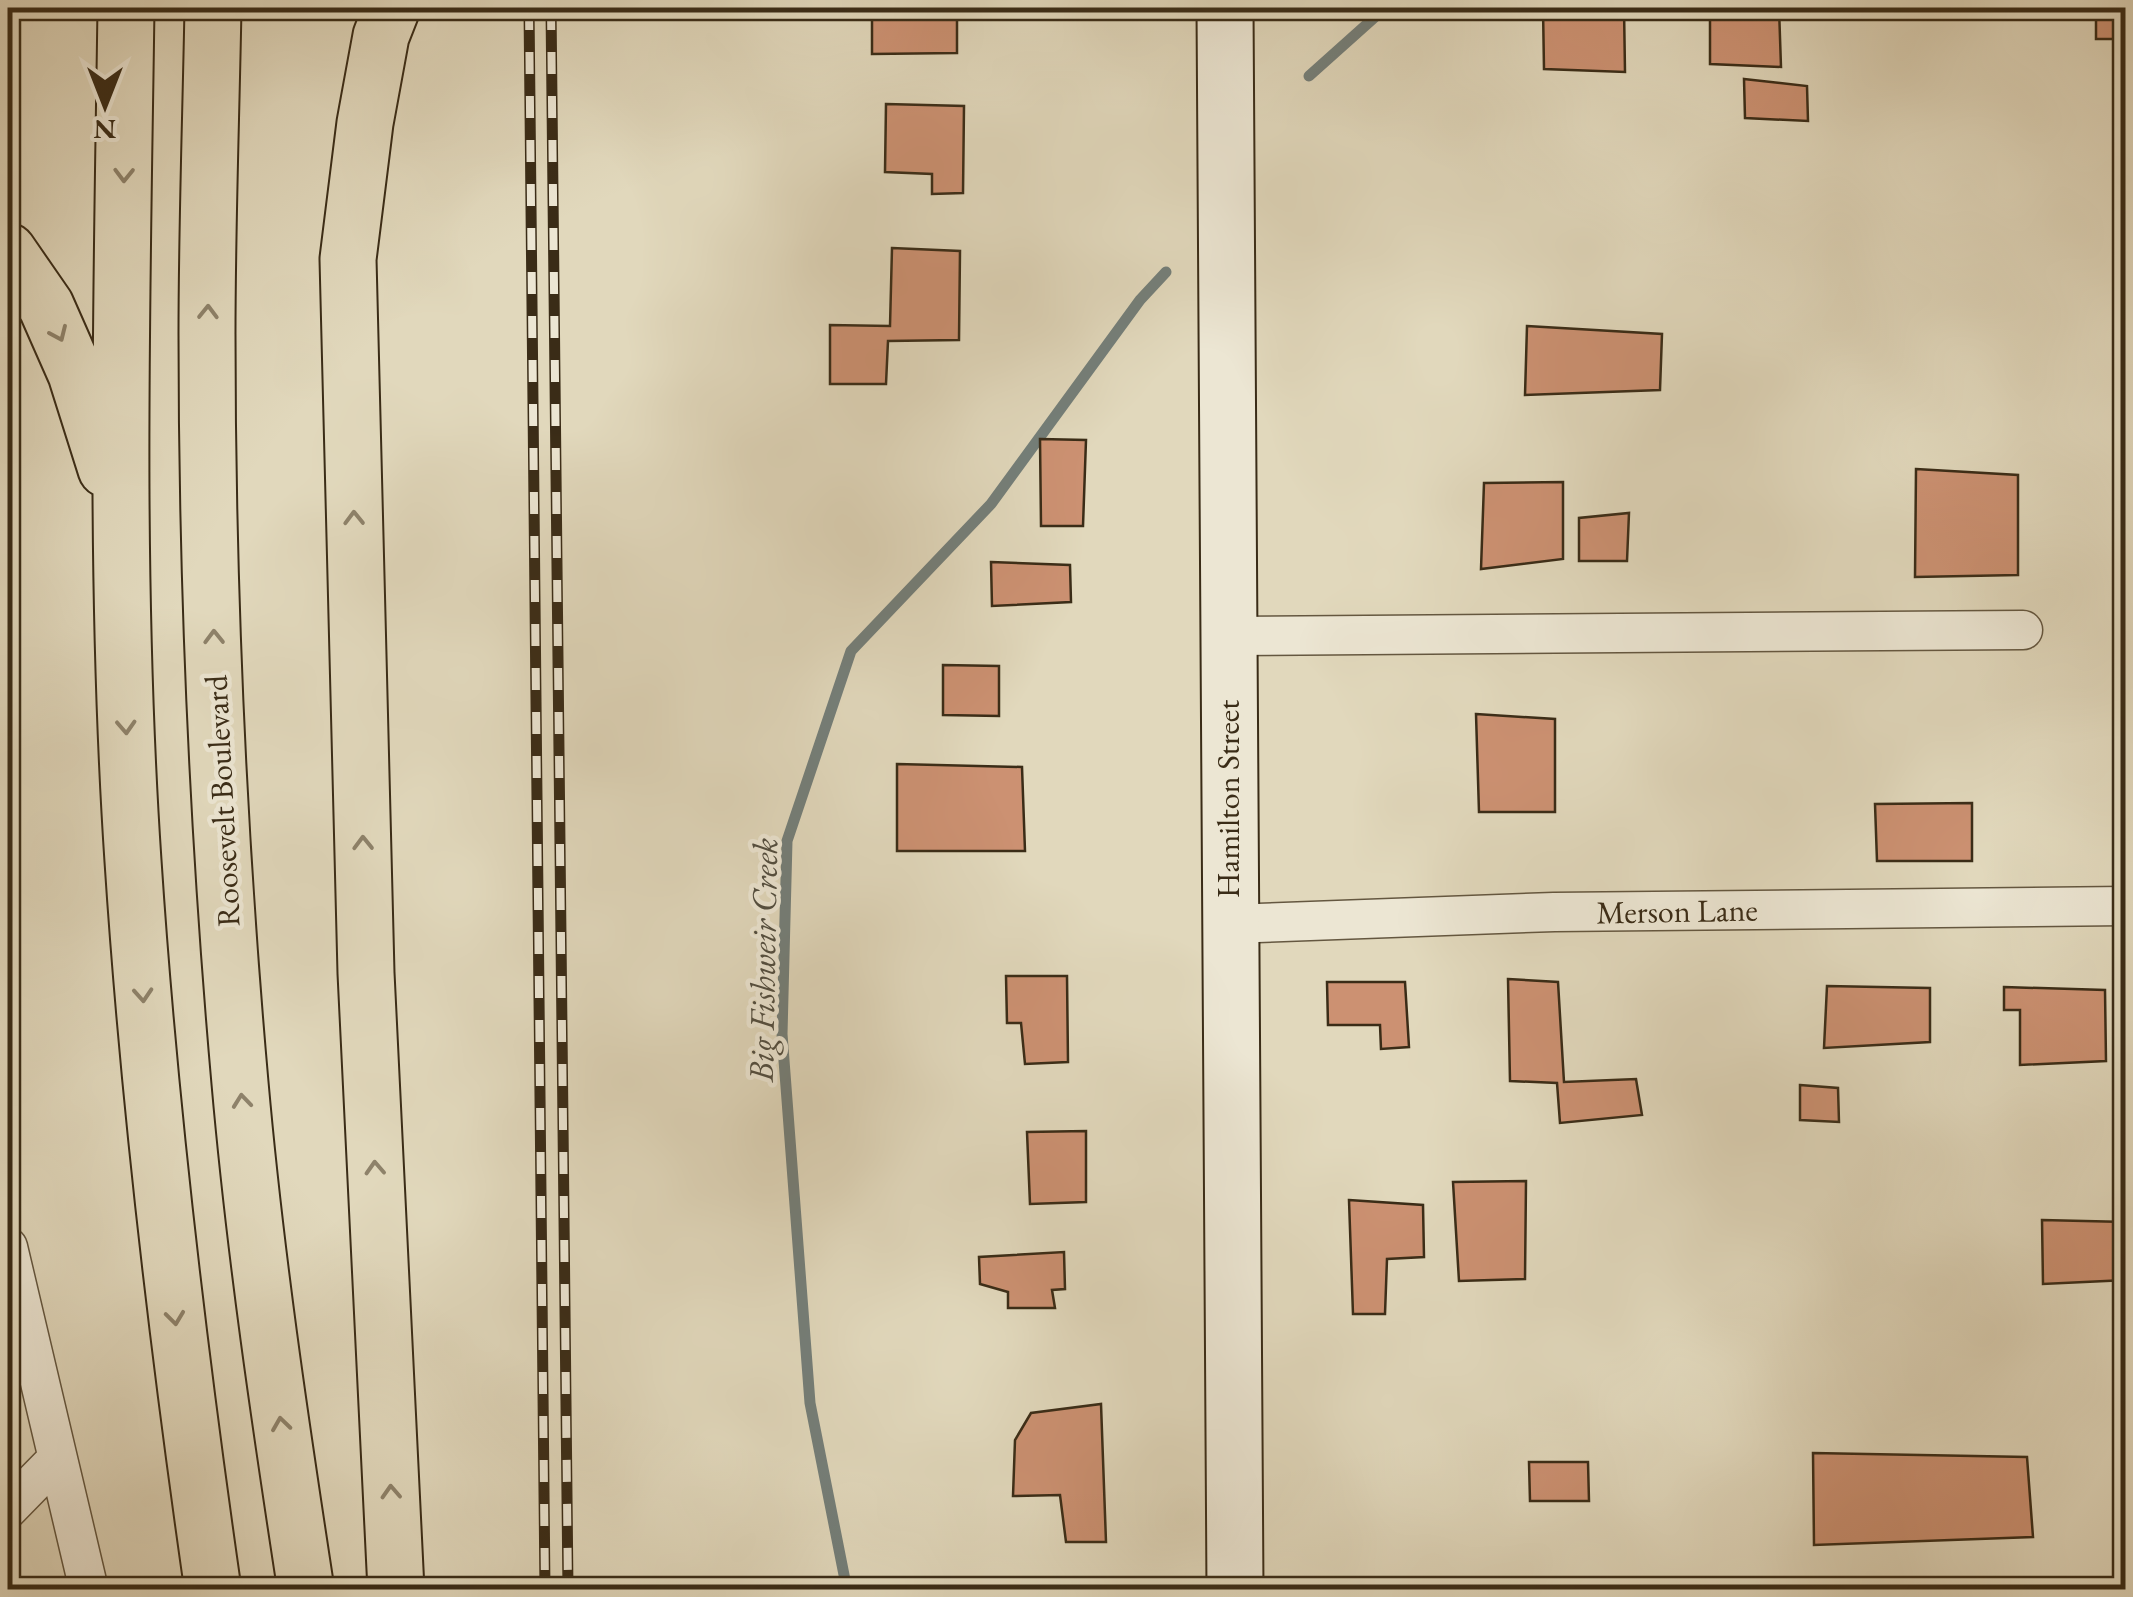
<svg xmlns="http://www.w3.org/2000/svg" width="2133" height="1597" font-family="'EB Garamond',serif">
	<rect width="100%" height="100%" fill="#e1d8bc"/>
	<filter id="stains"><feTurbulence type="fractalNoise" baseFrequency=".002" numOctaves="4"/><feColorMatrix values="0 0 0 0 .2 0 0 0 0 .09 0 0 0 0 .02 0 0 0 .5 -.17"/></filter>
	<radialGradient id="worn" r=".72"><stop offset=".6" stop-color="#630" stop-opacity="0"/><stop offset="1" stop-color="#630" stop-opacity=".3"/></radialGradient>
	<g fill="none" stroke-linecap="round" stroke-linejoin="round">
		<!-- stream -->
		<path stroke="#747f7a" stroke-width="11" d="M1309 76 1385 8
			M847 1590 810 1403 782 1034 787 841 851 651 991 504 1140 300 1166 272"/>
	</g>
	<!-- building -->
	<path fill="#cc9172" stroke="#3a2c17" stroke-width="2.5" d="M872 8H957V53L872 54Z
		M1543 8H1624L1625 72 1544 69Z
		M1710 8H1779L1781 67 1710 64Z
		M2096 8H2126V39H2096Z
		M1744 79 1807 86 1808 121 1745 118Z
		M886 104 964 106 963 193 932 194V174L885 172Z
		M892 248 960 251 959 340 888 341 886 384H830V325L890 326Z
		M1527 326 1662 334 1660 390 1525 395Z
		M1040 439 1086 440 1083 526H1041Z
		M1916 469 2018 475V575L1915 577Z
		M1563 482V559L1481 569 1484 483Z
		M1629 513 1627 561H1579V518Z
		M991 562 1070 565 1071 602 992 606Z
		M943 665 999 666V716L943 715Z
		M1476 714 1555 719V812H1479Z
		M897 764 1022 767 1025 851H897Z
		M1972 803V861H1877L1875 804Z
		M1006 976H1067L1068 1062 1025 1064 1021 1023H1007Z
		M1508 979 1558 982 1564 1082 1636 1079 1642 1115 1560 1123 1557 1083 1510 1081Z
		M1327 982H1405L1409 1047 1381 1049 1380 1025H1328Z
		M1827 986 1930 988V1042L1824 1048Z
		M2004 987 2105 990 2106 1061 2020 1065V1010H2004Z
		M1800 1085 1838 1088 1839 1122 1800 1120Z
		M1086 1131V1202L1030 1204 1027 1132Z
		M1526 1181 1525 1279 1459 1281 1453 1182Z
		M1349 1200 1423 1205 1424 1257 1387 1259 1385 1314H1353Z
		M2042 1220 2126 1222V1280L2043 1284Z
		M1064 1252 1065 1289 1052 1290 1055 1308H1008V1292L980 1284 979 1257Z
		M1101 1404 1106 1542H1066L1060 1495 1013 1496 1015 1440 1031 1413Z
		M1813 1453 2027 1457 2033 1537 1814 1545Z
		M1529 1462H1588L1589 1501H1530Z"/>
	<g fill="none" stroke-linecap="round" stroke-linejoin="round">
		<!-- street casing -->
		<g stroke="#645740" stroke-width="41">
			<path id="street" d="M1227 636 2023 630
				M1229 924 1554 912 2126 906
				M8 1247 89 1590
				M8 1509 56 1460"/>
		</g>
		<!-- secondary casing -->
		<g stroke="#3a2c17" stroke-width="59">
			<path id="secondary" d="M1225 8 1235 1590"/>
		</g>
		<!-- highway casing -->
		<g stroke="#3a2c17" stroke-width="59">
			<path id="highway" d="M126 8C122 291 114 577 133 861 149 1105 178 1347 213 1590
				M213 8C211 116 207 226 207 334 207 584 218 835 240 1083 255 1253 280 1421 306 1590
				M392 8 381 36 365 123 348 259 366 973 396 1590
				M8 251 46 306 76 374 106 469"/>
		</g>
		<!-- street -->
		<use href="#street" stroke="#ece6d3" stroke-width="38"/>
		<!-- secondary -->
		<use href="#secondary" stroke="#ece6d3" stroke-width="55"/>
		<!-- highway -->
		<use href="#highway" stroke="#e1d8bc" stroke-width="55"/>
		<!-- rail casing -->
		<g stroke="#3a2c17" stroke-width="11">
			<path id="rail" d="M529 8 545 1590
				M551 8 568 1590"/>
		</g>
		<!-- rail -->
		<use href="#rail" stroke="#ece6d3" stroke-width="8" stroke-dasharray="22" stroke-linecap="butt"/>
	</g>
	<!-- one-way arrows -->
	<defs><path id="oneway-chevron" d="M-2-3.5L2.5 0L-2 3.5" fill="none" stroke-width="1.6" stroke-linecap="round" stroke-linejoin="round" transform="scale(2.5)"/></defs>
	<g stroke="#8e826a">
		<use href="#oneway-chevron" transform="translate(124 175) rotate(91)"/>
		<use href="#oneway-chevron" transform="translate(208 312) rotate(-89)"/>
		<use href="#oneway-chevron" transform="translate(59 334) rotate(66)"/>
		<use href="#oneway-chevron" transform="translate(354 518) rotate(-91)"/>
		<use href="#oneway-chevron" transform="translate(214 637) rotate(-91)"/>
		<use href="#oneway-chevron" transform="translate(126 727) rotate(87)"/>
		<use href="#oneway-chevron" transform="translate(363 843) rotate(-91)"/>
		<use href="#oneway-chevron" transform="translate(143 995) rotate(86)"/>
		<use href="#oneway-chevron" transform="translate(242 1101) rotate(-96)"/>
		<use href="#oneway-chevron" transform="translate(375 1168) rotate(-93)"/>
		<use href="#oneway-chevron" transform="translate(175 1318) rotate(83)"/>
		<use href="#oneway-chevron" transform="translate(281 1424) rotate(-98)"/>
		<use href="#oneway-chevron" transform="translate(391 1492) rotate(-93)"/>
	</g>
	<g text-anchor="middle" stroke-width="9" stroke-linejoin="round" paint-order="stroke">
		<!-- street labels -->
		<g font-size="32" fill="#3a2c17" stroke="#ece6d3">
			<text transform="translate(1228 799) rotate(-90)" y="11">Hamilton Street</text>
			<text transform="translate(222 801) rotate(-93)" y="11">Roosevelt Boulevard</text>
			<text transform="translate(1677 911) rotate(-1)" y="11">Merson Lane</text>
		</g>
		<!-- water labels -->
		<g font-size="35" font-style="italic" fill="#524e40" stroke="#ece6d3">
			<text transform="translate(763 960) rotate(-89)" y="12">Big Fishweir Creek</text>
		</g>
	</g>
	<!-- margin -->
	<rect width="2133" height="1597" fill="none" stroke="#e1d8bc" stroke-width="40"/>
	<rect x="10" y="10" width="2113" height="1577" fill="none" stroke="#3a2c17" stroke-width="5"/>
	<rect x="20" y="20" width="2093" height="1557" fill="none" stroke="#3a2c17" stroke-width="2.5"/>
	<!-- north arrow -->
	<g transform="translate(105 105) rotate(180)" stroke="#ece6d3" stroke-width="8" paint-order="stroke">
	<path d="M0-8L18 38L0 25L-18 38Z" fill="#3a2c17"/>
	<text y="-15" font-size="28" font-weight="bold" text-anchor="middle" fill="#3a2c17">N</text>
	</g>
	<rect width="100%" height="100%" filter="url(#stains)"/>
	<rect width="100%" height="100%" fill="url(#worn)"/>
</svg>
